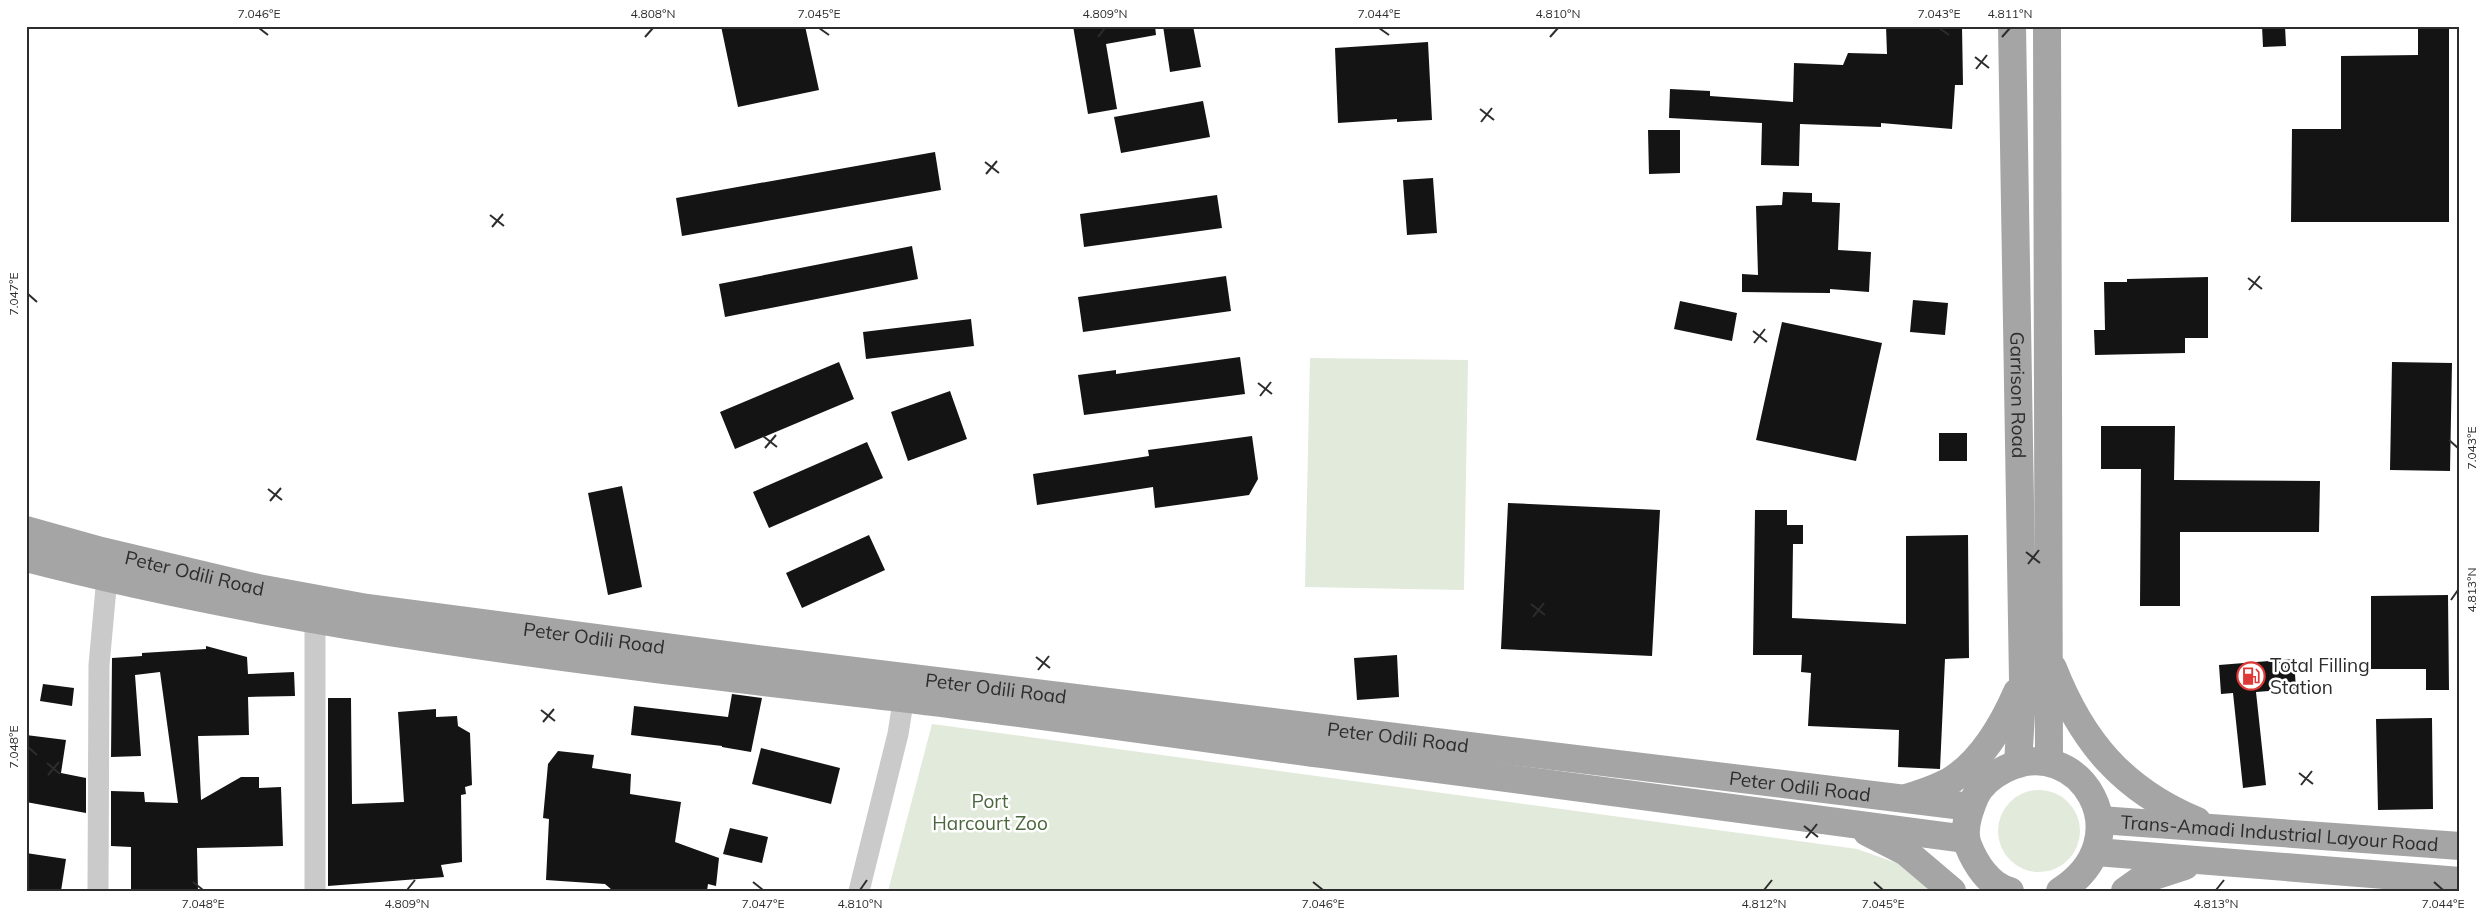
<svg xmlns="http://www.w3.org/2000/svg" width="2486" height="917" font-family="Mulish,sans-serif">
	<rect width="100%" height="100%" fill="#fff"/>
	<!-- green -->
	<path fill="#e2eadb" d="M1310 358 1468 360 1464 590 1305 587Z
		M932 724 1857 849 1905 866 1930 891H888Z
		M1998 831a41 41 0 1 1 82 0a41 41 0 1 1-82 0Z"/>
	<!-- building -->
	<path fill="#141414" d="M721 26H805L819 90 738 107Z
		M1073 26H1155L1156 35 1106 44 1117 109 1088 114Z
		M1163 26H1193L1201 67 1170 72Z
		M1886 26H1962L1963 85H1955L1952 129 1881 123V127L1800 124 1799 166 1761 165 1762 123 1669 118 1670 89 1710 91V96L1793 102 1794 63 1843 65 1848 53 1887 54Z
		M2262 26H2285L2286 46 2263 47Z
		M2418 26H2449V222H2291L2292 129H2341V56L2418 55Z
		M1428 42 1432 120 1397 122V119L1338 123 1335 48Z
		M1203 101 1210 137 1121 153 1114 117Z
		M1648 130H1680V173L1649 174Z
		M935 152 941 190 682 236 676 198Z
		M1433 178 1437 233 1407 235 1403 180Z
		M1783 192 1812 193V202L1840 203 1838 250 1871 252 1869 292 1830 289V293L1742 292V274L1758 275 1756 206 1782 205Z
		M1217 195 1222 228 1084 247 1080 214Z
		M912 246 918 279 725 317 719 284Z
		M1226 276 1231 311 1083 332 1078 297Z
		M2208 277V338H2185V353L2095 355 2094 330H2105L2104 282H2127V279Z
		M1913 300 1948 303 1945 335 1910 332Z
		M1680 301 1737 313 1732 341 1674 329Z
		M971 319 974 346 866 359 863 332Z
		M1782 322 1882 343 1856 461 1756 440Z
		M1240 357 1245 394 1084 415 1078 375 1116 370V374Z
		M839 362 854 399 735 449 720 412Z
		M2392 362 2452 363 2450 471 2390 470Z
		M950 391 967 439 908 461 891 412Z
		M2101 426H2175L2174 480 2320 481 2319 532H2180V606H2140L2141 469H2101Z
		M1939 433H1967V461H1939Z
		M1252 436 1258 479 1249 495 1155 508 1153 487 1037 505 1033 474 1149 456 1148 450Z
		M867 442 883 478 769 528 753 492Z
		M622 486 642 587 608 595 588 493Z
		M1508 503 1660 510 1652 656 1501 649Z
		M1755 510H1787V525H1803V544H1793L1792 618 1906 624V536L1968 535 1969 658 1945 659 1940 769 1898 767 1899 730 1808 726 1811 673 1801 672 1802 655H1753Z
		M869 535 885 570 802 608 786 573Z
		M2448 595 2449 690H2426V669H2371V596Z
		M206 646 247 657 248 674 294 672 295 696 248 697 249 735 198 736 201 800 241 777H259V788L281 787 283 846 197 848 198 891H131V847L111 846V791L144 792 145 802 178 803 160 672 135 675 141 756 111 757 112 658 142 656V653L206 649Z
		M1397 655 1399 697 1357 700 1354 658Z
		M2294 659 2296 689 2256 692 2266 785 2243 788 2233 693 2221 694 2219 665Z
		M43 684 74 688 72 706 40 701Z
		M732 694 762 698 751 752 722 747V746L631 735 634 706 728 717Z
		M328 698H351L352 804 404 802 398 712 436 709V717L457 716 458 726 470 733 472 785 465 787 466 794 461 795 462 862 441 865 444 877 328 886Z
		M2432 718 2433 809 2378 810 2376 719Z
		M26 735 66 740 61 773 86 778V813L26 802Z
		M761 748 840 768 831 804 752 784Z
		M558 751 594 755 592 768 631 774 630 794 681 802 675 842 719 858 716 886 708 884 707 891H629L612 890 605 884 546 880 549 819 543 818 546 786 548 764Z
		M730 828 768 837 762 863 723 854Z
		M26 853 66 859 61 891H26Z"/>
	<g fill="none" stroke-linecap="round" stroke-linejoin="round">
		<!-- minor -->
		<path stroke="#cacaca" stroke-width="21" d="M98 891 99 665 107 577
			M315 891V620
			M859 891 898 734 906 683"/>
		<!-- primary -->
		<g stroke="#a5a5a5" stroke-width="28">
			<path id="s1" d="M2012 26 2023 680 2018 764"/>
			<path d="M2047 26 2049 762"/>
			<path id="s2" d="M26 530 101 551 258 588 367 608 741 657 1971 807"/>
			<path d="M26 558C313 632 608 664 901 698 1041 715 1181 735 1321 754 1536 782 1751 809 1966 839"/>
			<path d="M2053 668C2082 742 2123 790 2197 821"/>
			<path d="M1906 798C1922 793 1939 788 1953 779 1983 759 2003 724 2017 692"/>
			<path id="s3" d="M2100 820 2460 846"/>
			<path d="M1867 832 1906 852 1952 891"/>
			<path d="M2096 852 2460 881"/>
			<path d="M2010 891C1989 886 1975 863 1968 845 1962 830 1969 811 1975 797 1981 784 1993 775 2005 769 2079 732 2144 838 2060 891"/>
			<path d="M2125 891 2139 881 2185 866"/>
		</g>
	</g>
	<!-- ticks -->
	<path fill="none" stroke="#2d2d2d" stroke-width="2" d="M259 28 268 35M819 28 829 35M1379 28 1389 35M1939 28 1949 35M645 37 653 28M1098 37 1105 28M1550 37 1558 28M2002 37 2010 28M1975 57 1989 68M1976 69 1987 55M1480 109 1494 120M1481 122 1492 108M985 162 999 173M986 174 997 161M490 215 504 226M492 227 503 214M2248 278 2262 289M2249 290 2260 276M28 294 37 302M1753 331 1767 342M1754 343 1765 329M1258 383 1272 394M1260 396 1271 382M763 436 777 447M2449 440 2458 448M765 448 776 435M268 489 282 500M270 501 281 488M2026 552 2040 563M2028 564 2039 550M2451 600 2458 590M1531 604 1545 615M1533 617 1544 603M1036 657 1050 668M1038 670 1049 656M541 710 555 721M543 722 554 709M28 747 37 755M47 763 60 774M2299 773 2313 784M48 775 59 762M2301 785 2312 771M1804 826 1818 837M1806 838 1817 824M193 882 203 890M753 882 763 890M1313 882 1323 890M1874 882 1883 890M2434 882 2443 890M407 890 415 880M860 890 867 880M1764 890 1772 880M2216 890 2224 880"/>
	<!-- icons -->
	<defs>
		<g id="fuel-ring" transform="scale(1.4375)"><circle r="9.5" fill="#fff" stroke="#de3936" stroke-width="1.5"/><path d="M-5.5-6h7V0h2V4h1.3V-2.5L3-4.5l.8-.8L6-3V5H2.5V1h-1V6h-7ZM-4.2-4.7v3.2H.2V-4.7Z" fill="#de3936"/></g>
	</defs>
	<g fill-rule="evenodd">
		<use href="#fuel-ring" x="2251" y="676"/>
	</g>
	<g text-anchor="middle" stroke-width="5" stroke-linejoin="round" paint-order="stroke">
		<!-- street labels -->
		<g font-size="19" fill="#2d2d2d" stroke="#fff">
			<text dy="7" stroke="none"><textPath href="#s1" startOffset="369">Garrison Road</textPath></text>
			<text dy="7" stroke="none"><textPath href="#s2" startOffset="174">Peter Odili Road</textPath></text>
			<text dy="7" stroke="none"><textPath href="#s2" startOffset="579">Peter Odili Road</textPath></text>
			<text dy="7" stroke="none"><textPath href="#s2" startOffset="984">Peter Odili Road</textPath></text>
			<text dy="7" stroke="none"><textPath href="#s2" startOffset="1389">Peter Odili Road</textPath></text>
			<text dy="7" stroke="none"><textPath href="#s2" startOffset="1794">Peter Odili Road</textPath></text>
			<text dy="7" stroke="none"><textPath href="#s3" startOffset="180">Trans-Amadi Industrial Layour Road</textPath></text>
		</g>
		<!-- poi labels -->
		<g font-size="19" fill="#2d2d2d" stroke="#fff" text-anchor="start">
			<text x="2270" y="672">Total Filling<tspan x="2270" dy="22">Station</tspan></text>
		</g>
		<!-- park labels -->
		<g font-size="19" fill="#4c673d" stroke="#fff">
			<text x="990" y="808">Port<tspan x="990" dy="22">Harcourt Zoo</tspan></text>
		</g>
	</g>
	<!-- border -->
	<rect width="2486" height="917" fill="none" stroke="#ffffff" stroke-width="55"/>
	<rect x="28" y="28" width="2430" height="862" fill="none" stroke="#2d2d2d" stroke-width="2"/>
	<g font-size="12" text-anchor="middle" fill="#2d2d2d">
		<text x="259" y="18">7.046°E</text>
		<text x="653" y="18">4.808°N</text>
		<text x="819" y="18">7.045°E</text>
		<text x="1105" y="18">4.809°N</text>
		<text x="1379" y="18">7.044°E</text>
		<text x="1558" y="18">4.810°N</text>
		<text x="1939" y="18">7.043°E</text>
		<text x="2010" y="18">4.811°N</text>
		<text transform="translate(14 294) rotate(-90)" y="4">7.047°E</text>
		<text transform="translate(2472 448) rotate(-90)" y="4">7.043°E</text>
		<text transform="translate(2472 590) rotate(-90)" y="4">4.813°N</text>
		<text transform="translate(14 747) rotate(-90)" y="4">7.048°E</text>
		<text x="203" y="908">7.048°E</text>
		<text x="407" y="908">4.809°N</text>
		<text x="763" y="908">7.047°E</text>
		<text x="860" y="908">4.810°N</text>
		<text x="1323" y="908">7.046°E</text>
		<text x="1764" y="908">4.812°N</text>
		<text x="1883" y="908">7.045°E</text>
		<text x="2216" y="908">4.813°N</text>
		<text x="2443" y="908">7.044°E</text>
	</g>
</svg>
